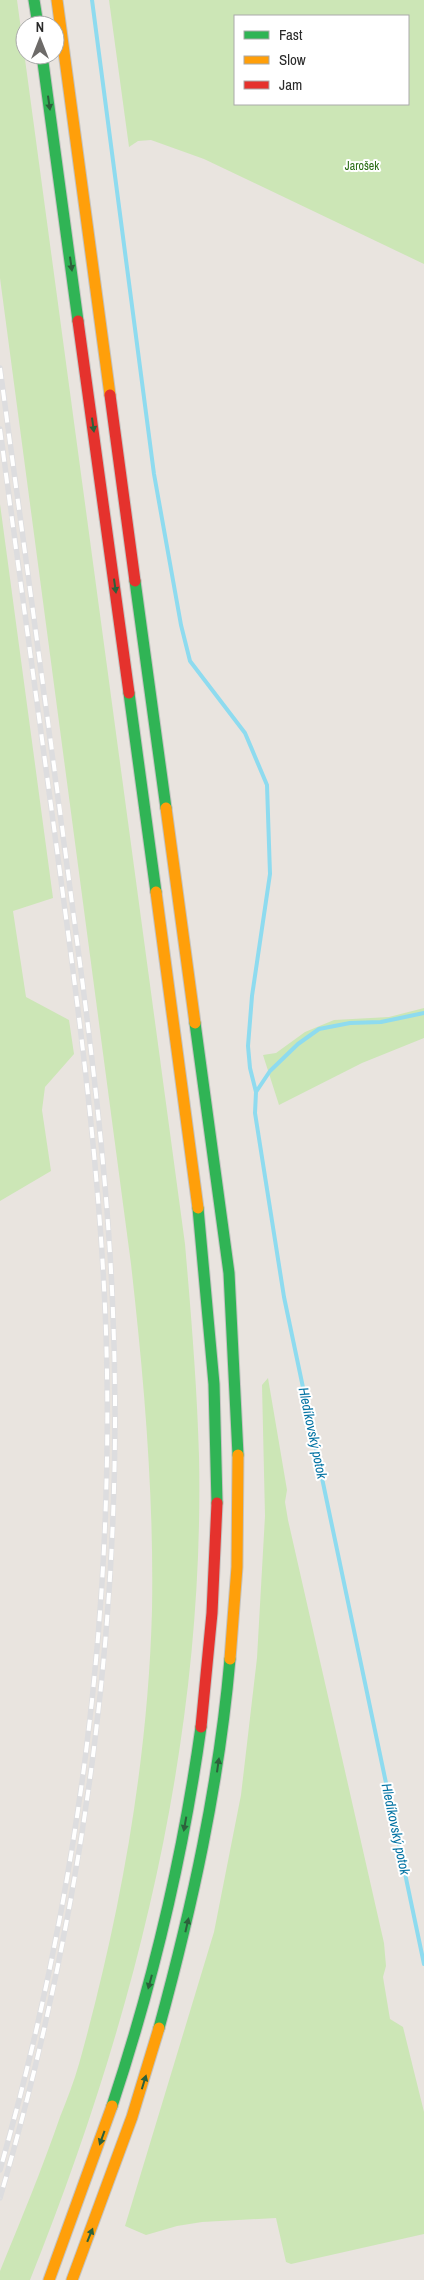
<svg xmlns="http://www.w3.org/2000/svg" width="424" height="2280" font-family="'Archivo Narrow',sans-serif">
	<rect width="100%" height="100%" fill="#e9e4df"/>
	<!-- green -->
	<path fill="#cce6b6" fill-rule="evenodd" d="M0 0H17L185 1244C191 1314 197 1385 199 1456 205 1741 135 2018 30 2280H0V2271C21 2220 42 2169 60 2117 67 2099 74 2082 79 2064 120 1917 148 1762 152 1610 154 1493 144 1379 131 1264L0 278Z
		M109 0H424V264L204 159 151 140 138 141 129 147ZM408 16V104H235V16Z
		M0 504 53 898 13 911 26 997 69 1020 74 1054 45 1087 42 1110 51 1171 0 1201Z
		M424 1008V1038L362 1063 279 1105 263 1055 276 1053 305 1032 334 1020 389 1017Z
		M268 1378 287 1490 285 1502 288 1520 384 1943 386 1966 383 1977 390 2019 403 2027 424 2112V2234L291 2264 286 2262 276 2218 202 2222 177 2226 146 2235 125 2226 214 1932 241 1795 257 1658 265 1516 262 1385Z"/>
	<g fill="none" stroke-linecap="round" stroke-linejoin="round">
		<!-- stream -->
		<path stroke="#8edbef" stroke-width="4" d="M92 0 154 474 181 625 190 661 245 733 267 785 270 874 252 996 248 1046 250 1068 256 1092
			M424 1013 381 1022 350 1023 319 1029 298 1044 270 1071 256 1092 255 1113 284 1297 424 1964"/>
		<!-- fast casing -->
		<g stroke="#c4c3c1" stroke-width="13">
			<path id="fast" d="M34 0 38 25
				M42 55 78 321
				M135 581 166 808
				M129 693 156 892
				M195 1023 229 1273 238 1455
				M198 1208 214 1384 217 1503
				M159 2028C192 1907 219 1785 230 1659
				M112 2106C153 1982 183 1856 201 1727"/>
		</g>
		<!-- slow casing -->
		<g stroke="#c4c3c1" stroke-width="13">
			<path id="slow" d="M57 0 110 395
				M166 808 195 1023
				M156 892 198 1208
				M230 1659 237 1567 238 1455
				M49 2280 112 2106
				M72 2280 132 2117 159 2028"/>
		</g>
		<!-- jam casing -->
		<g stroke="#c4c3c1" stroke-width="13">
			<path id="jam" d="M78 321 129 693
				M110 395 135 581
				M201 1727 212 1613 217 1503"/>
		</g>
		<!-- fast -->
		<use href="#fast" stroke="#30b455" stroke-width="11"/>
		<!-- slow -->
		<use href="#slow" stroke="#ff9f0a" stroke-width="11"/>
		<!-- jam -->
		<use href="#jam" stroke="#e5322d" stroke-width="11"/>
		<!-- rail casing -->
		<g stroke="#dddddf" stroke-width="5.5">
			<path id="rail" d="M0 368C24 549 50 730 73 911 90 1037 106 1163 112 1290 127 1597 86 1904 0 2198
				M0 429C21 590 44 750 65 910 84 1051 101 1191 106 1332 115 1614 78 1898 0 2170"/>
		</g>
		<!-- rail -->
		<use href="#rail" stroke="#fff" stroke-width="4" stroke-dasharray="11" stroke-linecap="butt"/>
	</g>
	<!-- one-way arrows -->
	<defs><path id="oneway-solid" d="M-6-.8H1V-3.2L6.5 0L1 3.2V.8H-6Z" transform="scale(1.25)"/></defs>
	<g fill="#2c613b">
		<use href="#oneway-solid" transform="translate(49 103) rotate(82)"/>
		<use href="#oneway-solid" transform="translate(71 264) rotate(82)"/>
		<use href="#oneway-solid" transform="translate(93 425) rotate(82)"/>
		<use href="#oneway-solid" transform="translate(115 586) rotate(82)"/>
		<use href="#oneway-solid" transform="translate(218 1765) rotate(-82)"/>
		<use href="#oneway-solid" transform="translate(185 1824) rotate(100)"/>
		<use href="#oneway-solid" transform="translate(187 1925) rotate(-77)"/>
		<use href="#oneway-solid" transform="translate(150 1982) rotate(105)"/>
		<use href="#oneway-solid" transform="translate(144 2082) rotate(-73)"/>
		<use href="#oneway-solid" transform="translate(102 2138) rotate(110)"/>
		<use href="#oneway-solid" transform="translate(90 2235) rotate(-68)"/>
	</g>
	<g text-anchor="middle" stroke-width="4" stroke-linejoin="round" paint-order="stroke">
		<!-- park labels -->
		<g font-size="12" fill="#2b6c15" stroke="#fff">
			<text x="362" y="170">Jarošek</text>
		</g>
		<!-- water labels -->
		<g font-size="14" font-style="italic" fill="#0574a4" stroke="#fff">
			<text transform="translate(313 1433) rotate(78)" y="5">Hledíkovský potok</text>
			<text transform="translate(396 1829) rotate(78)" y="5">Hledíkovský potok</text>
		</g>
	</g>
	<!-- legend -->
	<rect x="234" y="15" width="175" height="90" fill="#ffffff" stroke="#aaaaaa"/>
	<rect x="244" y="31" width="25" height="8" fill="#30b455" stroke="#aaaaaa"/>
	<text x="279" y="40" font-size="15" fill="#2a2a2a">Fast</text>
	<rect x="244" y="56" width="25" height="8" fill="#ff9f0a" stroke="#aaaaaa"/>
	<text x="279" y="65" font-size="15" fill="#2a2a2a">Slow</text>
	<rect x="244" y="81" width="25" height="8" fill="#e5322d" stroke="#aaaaaa"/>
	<text x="279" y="90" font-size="15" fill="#2a2a2a">Jam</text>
	<!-- north arrow -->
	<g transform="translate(40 40)"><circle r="24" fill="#ffffff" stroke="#aaaaaa"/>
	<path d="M0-4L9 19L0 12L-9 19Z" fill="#6d6b69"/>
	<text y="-8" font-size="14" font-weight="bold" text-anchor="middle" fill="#2a2a2a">N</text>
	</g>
</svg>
